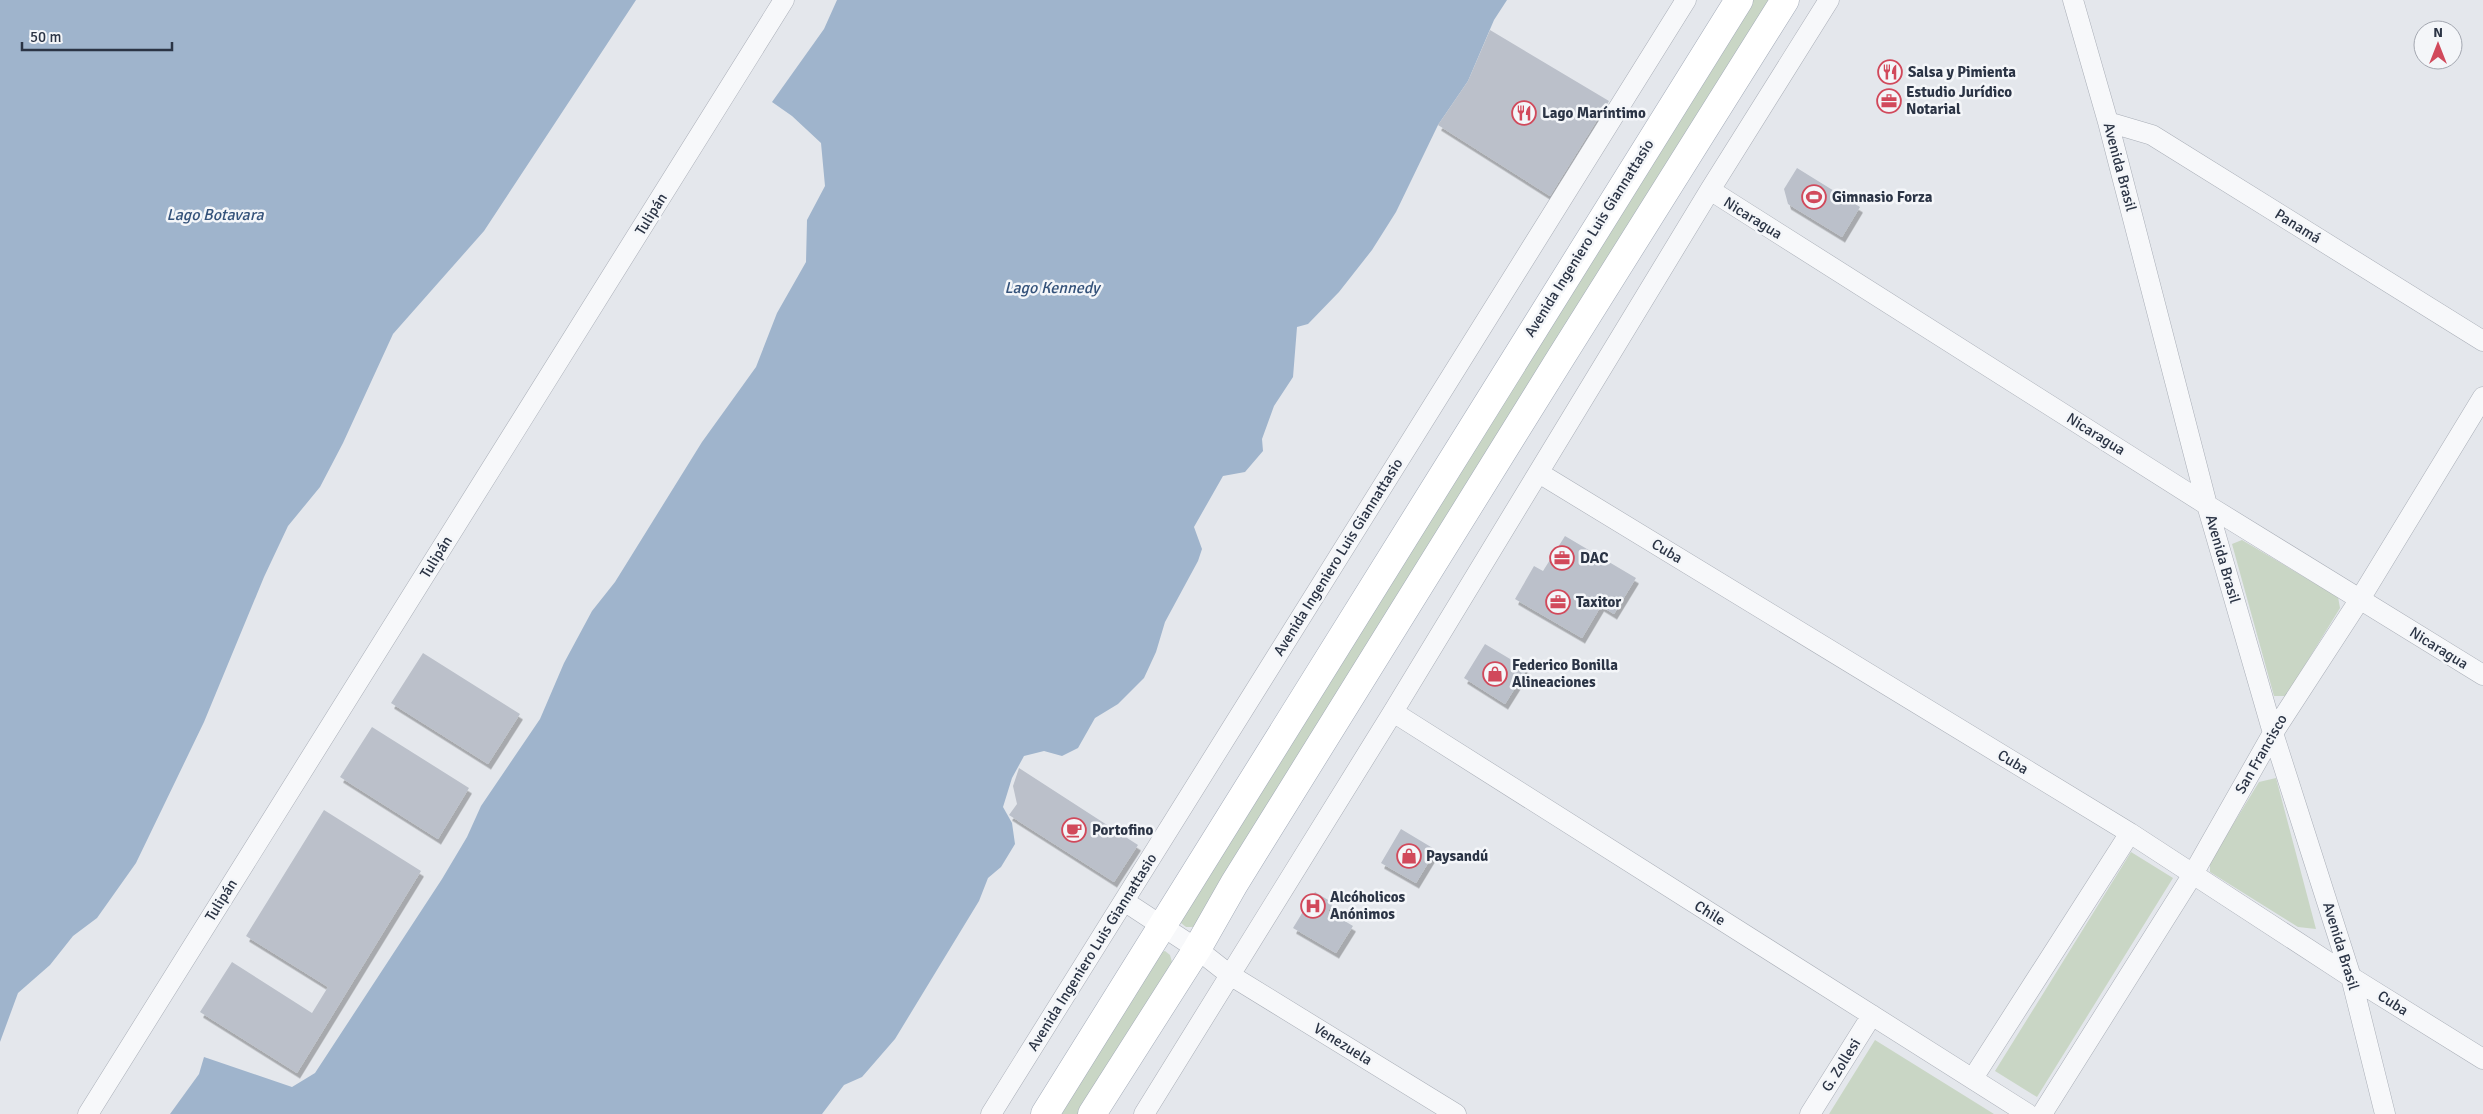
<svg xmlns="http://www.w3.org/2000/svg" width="2483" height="1114" font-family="Signika,sans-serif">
	<defs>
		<filter id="shadow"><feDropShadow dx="3" dy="5.5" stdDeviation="0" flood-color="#0004"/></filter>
	</defs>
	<rect width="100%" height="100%" fill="#e4e7ec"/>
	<!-- green -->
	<path fill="#c9d6c5" d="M1751 0H1774L1195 927H1186L1181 923V916Z
		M2242 540 2338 597 2340 608 2286 696H2274L2232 544Z
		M2276 778 2316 929 2298 927 2210 872V862L2259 782Z
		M2131 852 2173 878 2037 1097 1995 1071Z
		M1165 951 1170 955 1172 962 1078 1114H1057L1158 953Z
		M1875 1040 1994 1114H1829Z"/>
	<!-- water -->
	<path fill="#9fb4cc" d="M0 0H636L484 231 393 334 343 443 320 487 288 526 264 577 204 722 136 863 97 918 73 936 50 965 18 993 0 1042Z
		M837 0H1507L1494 20 1468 81 1438 125 1396 212 1372 250 1339 292 1308 324 1297 327 1293 377 1274 406 1262 439 1263 451 1245 472 1223 476 1194 527 1202 549 1198 561 1165 622 1156 652 1144 678 1118 704 1095 718 1078 748 1062 756 1044 751 1024 756 1012 778 1003 807 1012 823 1015 844 1001 867 988 878 979 901 895 1039 862 1077 844 1085 822 1114H170L199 1074 204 1057 292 1087 315 1073 442 879 467 837 481 806 540 719 564 663 592 611 615 582 702 442 756 367 777 313 806 262 807 220 825 186 821 143 792 116 772 102 824 29Z"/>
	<!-- building -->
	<path fill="#bbc0ca" filter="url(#shadow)" d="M1490 30 1609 101 1550 196 1438 125 1468 81Z
		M1797 168 1860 207 1842 237 1788 204 1784 189Z
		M1565 536 1636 578 1614 614 1601 606 1582 638 1515 599 1534 566 1543 571Z
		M1485 644 1527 669 1505 704 1464 678Z
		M423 653 520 714 488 764 391 703Z
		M372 727 469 788 438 839 340 777Z
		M1019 768 1138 845 1114 882 1009 815 1017 804 1013 786Z
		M324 810 421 871 297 1073 200 1012 232 962 312 1013 328 987 246 936Z
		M1401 829 1436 850 1416 883 1381 863Z
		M1315 892 1333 903 1328 911 1353 926 1336 953 1293 928Z"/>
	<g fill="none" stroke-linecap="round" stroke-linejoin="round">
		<!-- street casing -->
		<g stroke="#a9aeb7" stroke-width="21">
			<path id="street" d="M2073 0 2108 122 2207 505 2273 733 2351 977 2385 1114
				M2108 122 2152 135 2483 341
				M1710 190 2207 505 2483 675
				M1539 473 2130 833 2351 977 2483 1059
				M1393 712 2028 1114
				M1124 901 1197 949 1230 975 1456 1114
				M1973 1078 2130 833
				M88 1114 784 0
				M991 1114 1686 0
				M1144 1114 1393 712 1710 190 1829 0
				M1810 1114 1872 1015
				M2042 1114 2193 874 2273 733 2360 599 2483 397"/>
		</g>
		<!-- primary casing -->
		<g stroke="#a3abb8" stroke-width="29">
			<path id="primary" d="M1045 1114 1739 0
				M1092 1114 1197 949 1234 884 1558 362 1785 0"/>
		</g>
		<!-- street -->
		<use href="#street" stroke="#f7f8fa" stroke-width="20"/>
		<!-- primary -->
		<use href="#primary" stroke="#fff" stroke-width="28"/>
	</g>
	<!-- icons -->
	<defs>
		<g id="restaurant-ring" transform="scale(1.25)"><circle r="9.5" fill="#f4f6f9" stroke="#d1495b" stroke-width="1.5"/><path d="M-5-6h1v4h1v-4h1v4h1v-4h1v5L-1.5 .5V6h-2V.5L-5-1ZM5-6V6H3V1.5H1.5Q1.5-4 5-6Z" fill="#d1495b"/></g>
		<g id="office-ring" transform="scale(1.25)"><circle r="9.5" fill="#f4f6f9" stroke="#d1495b" stroke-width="1.5"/><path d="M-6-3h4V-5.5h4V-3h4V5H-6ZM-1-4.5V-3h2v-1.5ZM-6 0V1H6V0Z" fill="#d1495b"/></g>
		<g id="stadium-ring" transform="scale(1.25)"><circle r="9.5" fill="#f4f6f9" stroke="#d1495b" stroke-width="1.5"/><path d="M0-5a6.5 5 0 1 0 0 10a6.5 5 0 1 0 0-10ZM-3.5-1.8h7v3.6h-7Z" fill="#d1495b"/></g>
		<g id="shop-ring" transform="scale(1.25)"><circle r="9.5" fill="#f4f6f9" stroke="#d1495b" stroke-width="1.5"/><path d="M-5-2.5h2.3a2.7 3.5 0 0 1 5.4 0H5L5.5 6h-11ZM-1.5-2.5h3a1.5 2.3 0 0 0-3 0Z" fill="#d1495b"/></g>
		<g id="cafe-ring" transform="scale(1.25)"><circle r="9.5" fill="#f4f6f9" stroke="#d1495b" stroke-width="1.5"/><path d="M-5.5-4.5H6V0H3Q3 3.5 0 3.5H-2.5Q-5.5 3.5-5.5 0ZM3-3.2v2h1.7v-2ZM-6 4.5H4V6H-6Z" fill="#d1495b"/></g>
		<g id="hospital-ring" transform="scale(1.25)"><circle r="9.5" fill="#f4f6f9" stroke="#d1495b" stroke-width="1.5"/><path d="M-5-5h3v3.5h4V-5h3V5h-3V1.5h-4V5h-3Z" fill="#d1495b"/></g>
	</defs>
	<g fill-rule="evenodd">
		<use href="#restaurant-ring" x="1890" y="72"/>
		<use href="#office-ring" x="1889" y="101"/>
		<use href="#restaurant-ring" x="1524" y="113"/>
		<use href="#stadium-ring" x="1814" y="197"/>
		<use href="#office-ring" x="1562" y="558"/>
		<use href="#office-ring" x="1558" y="602"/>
		<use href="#shop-ring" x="1495" y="674"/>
		<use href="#cafe-ring" x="1074" y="830"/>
		<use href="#shop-ring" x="1409" y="856"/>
		<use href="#hospital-ring" x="1313" y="906"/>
	</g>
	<g text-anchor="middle" stroke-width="5" stroke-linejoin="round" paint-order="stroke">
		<!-- poi labels -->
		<g font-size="15" font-weight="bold" fill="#2b3445" stroke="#f4f6f9" text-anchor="start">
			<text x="1908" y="77">Salsa y Pimienta</text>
			<text x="1906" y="97">Estudio Jurídico<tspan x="1906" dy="17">Notarial</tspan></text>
			<text x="1542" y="118">Lago Maríntimo</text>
			<text x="1832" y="202">Gimnasio Forza</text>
			<text x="1580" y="563">DAC</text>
			<text x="1576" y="607">Taxitor</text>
			<text x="1512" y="670">Federico Bonilla<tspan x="1512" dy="17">Alineaciones</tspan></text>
			<text x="1092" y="835">Portofino</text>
			<text x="1426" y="861">Paysandú</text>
			<text x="1330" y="902">Alcóholicos<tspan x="1330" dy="17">Anónimos</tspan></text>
		</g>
		<!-- street labels -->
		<g font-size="15" fill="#2b3445" stroke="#f4f6f9">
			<text transform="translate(2120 167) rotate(75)" y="5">Avenida Brasil</text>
			<text transform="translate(651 214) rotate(-58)" y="5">Tulipán</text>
			<text transform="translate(1753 218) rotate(32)" y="5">Nicaragua</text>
			<text transform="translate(2298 226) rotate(32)" y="5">Panamá</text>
			<text transform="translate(1589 238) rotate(-58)" y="5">Avenida Ingeniero Luis Giannattasio</text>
			<text transform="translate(2096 434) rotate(32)" y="5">Nicaragua</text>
			<text transform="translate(1667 551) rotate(31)" y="5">Cuba</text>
			<text transform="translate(436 557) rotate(-58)" y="5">Tulipán</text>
			<text transform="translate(1338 557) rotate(-58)" y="5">Avenida Ingeniero Luis Giannattasio</text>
			<text transform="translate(2223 559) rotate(74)" y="5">Avenida Brasil</text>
			<text transform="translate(2439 648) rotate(32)" y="5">Nicaragua</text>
			<text transform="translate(2261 754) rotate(-60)" y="5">San Francisco</text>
			<text transform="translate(2013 762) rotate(31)" y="5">Cuba</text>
			<text transform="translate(221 900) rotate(-58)" y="5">Tulipán</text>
			<text transform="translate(1710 913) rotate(32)" y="5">Chile</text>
			<text transform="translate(2341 946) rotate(73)" y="5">Avenida Brasil</text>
			<text transform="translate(1092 952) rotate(-58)" y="5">Avenida Ingeniero Luis Giannattasio</text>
			<text transform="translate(2393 1003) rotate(32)" y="5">Cuba</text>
			<text transform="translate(1343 1044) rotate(32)" y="5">Venezuela</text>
			<text transform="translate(1841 1065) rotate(-58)" y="5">G. Zollesi</text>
		</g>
		<!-- water labels -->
		<g font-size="16" font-style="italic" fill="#34527a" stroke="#f4f6f9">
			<text x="215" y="220">Lago Botavara</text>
			<text x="1052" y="293">Lago Kennedy</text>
		</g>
	</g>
	<!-- north arrow -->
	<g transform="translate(2438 45)"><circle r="24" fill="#f4f6f9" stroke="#a4a8b1"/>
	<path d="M0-4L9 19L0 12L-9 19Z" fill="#d1495b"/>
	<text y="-8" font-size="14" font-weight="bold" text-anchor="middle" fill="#2b3445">N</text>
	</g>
	<!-- scale -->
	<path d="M22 42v8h150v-8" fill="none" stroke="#2b3445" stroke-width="2.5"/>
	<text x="30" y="42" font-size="15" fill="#2b3445" stroke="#f4f6f9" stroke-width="4" paint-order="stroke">50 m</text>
</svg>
